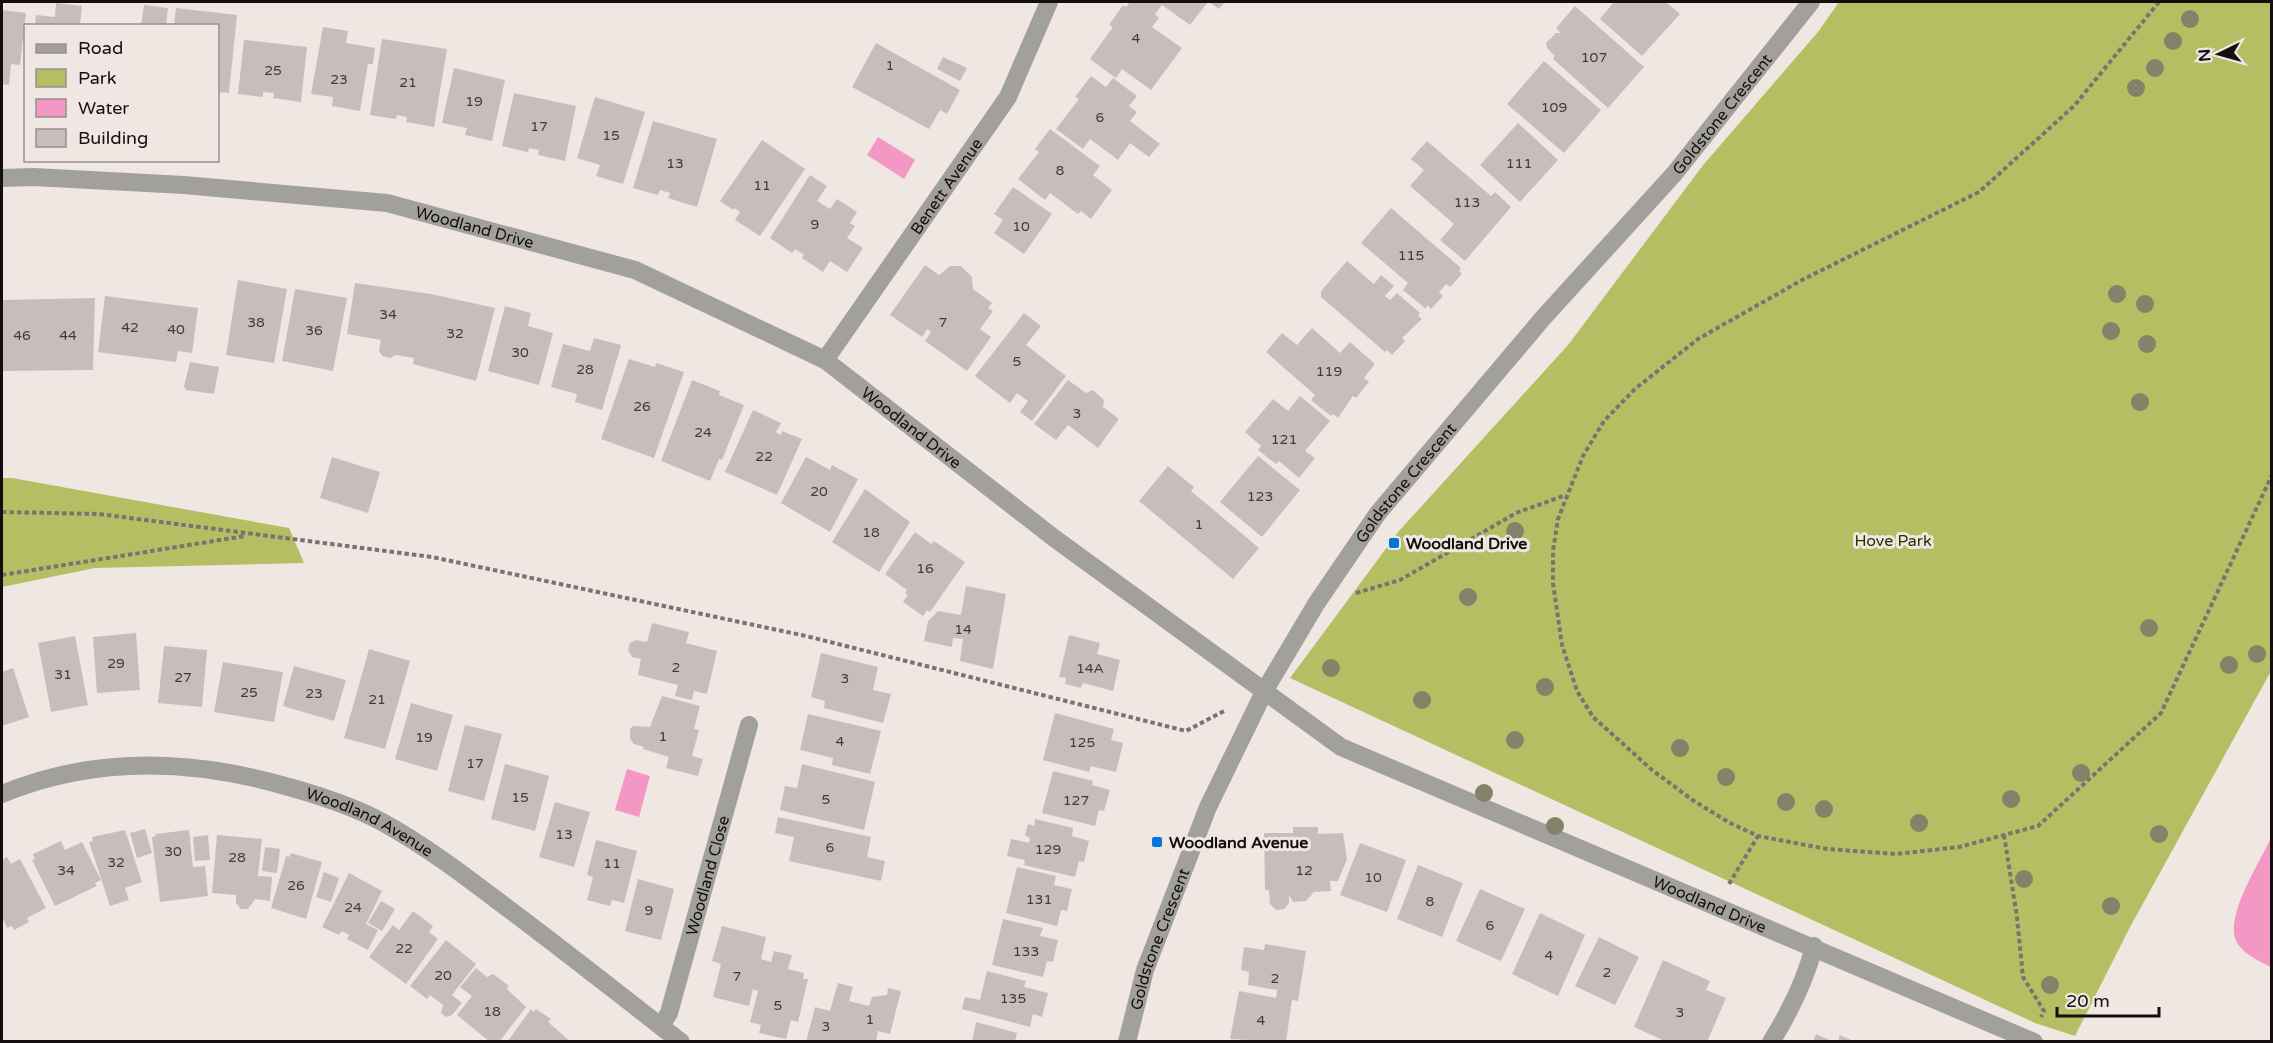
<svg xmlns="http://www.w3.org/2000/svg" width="2273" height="1043" font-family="'Varela Round',sans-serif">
	<rect width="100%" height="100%" fill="#f0e7e2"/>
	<!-- green -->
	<path fill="#b4bf63" d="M1839 2H2271V671L2129 929 2075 1036 2035 1023 1290 678 1399 531 1568 345 1704 164 1818 32Z
		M2 478H12L289 528 304 563 95 568 2 587Z"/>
	<!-- water -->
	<path fill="#f397c5" d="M878 137 915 160 904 179 867 155Z
		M627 769 650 776 639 817 615 810Z
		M2271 838V967C2259 961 2245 955 2237 943 2223 918 2260 862 2271 838Z"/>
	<!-- building -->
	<path fill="#c8bdbd" d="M1130 2H1208L1190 25 1162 5 1155 14 1159 18 1152 27 1182 48 1151 90 1122 69 1116 78 1090 59 1113 27 1109 25 1123 5 1126 7Z
		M1209 2H1225L1219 9Z
		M1611 2H1666L1680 14 1642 56 1600 19 1613 3Z
		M56 3 82 6 80 26H35L36 15 55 17Z
		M144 5 168 8 166 26H141Z
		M1575 6 1644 67 1608 108 1553 59 1555 56 1547 48 1546 43 1556 33H1561L1556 28Z
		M176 8 237 15 229 93 218 92V26H174Z
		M2 10 26 13 20 65 11 64 9 85 2 84Z
		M323 27 348 31 346 43 375 48 373 64H368L360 111 332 106 333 97 311 94Z
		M382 39 447 49 434 127 406 122 407 117 397 115 396 119 370 115Z
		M244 40 307 47 301 102 273 98 274 93 263 92V97L238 94Z
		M876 43 960 90 947 114 940 110 929 129 852 87Z
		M943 57 967 68 960 81 937 69Z
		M1544 61 1601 110 1564 153 1507 104Z
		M454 68 505 80 492 141 465 135 467 128 442 123Z
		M1091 76 1106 87 1113 78 1137 96 1129 106 1137 112 1130 121 1160 144 1149 157 1130 143 1118 160 1090 139 1083 149 1056 129 1079 99 1075 97Z
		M514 93 576 106 565 161 538 155 539 150 529 148 528 152 502 146Z
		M595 97 645 112 623 184 596 176 600 165 577 158Z
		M653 121 717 139 697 207 668 198 670 193 660 190 658 195 633 188Z
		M1518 123 1558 160 1520 202 1480 165Z
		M1050 129 1100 166 1093 175 1112 190 1091 219 1081 211 1078 214 1050 193 1045 200 1018 179 1039 152 1035 149Z
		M762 140 805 169 760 236 735 220 740 212 734 208 733 210 720 201Z
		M1427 141 1491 196 1495 192 1511 207 1465 261 1440 240 1454 224 1410 186 1424 170 1411 159Z
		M810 175 827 186 817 201 830 209 837 199 857 212 850 223 855 226 847 238 863 248 847 272 830 261 823 272 802 258 804 255 795 249 792 253 770 238Z
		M1013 187 1052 214 1024 254 994 233 1003 220 994 214Z
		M1391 208 1461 268 1459 271 1462 274 1450 287 1446 284 1439 292 1443 296 1431 309 1427 305 1426 309 1403 290 1408 283 1361 243Z
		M1347 261 1374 284 1381 275 1394 286 1385 296 1390 300 1397 293 1420 313 1418 316 1422 319 1402 338 1405 341 1392 355 1387 350 1385 352 1321 297V291Z
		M925 265 939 275 950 266H961L972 277 973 289 992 303 988 308 993 311 980 329 991 337 967 371 925 341 931 332 927 329 922 337 890 315Z
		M238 280 287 289 274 363 226 355Z
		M355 283 431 294 495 308 476 381 413 364 414 358 396 355 390 358 382 356 379 351 381 340 347 334Z
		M295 289 347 298 333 371 282 361Z
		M105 296 198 308 192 353 178 351 176 362 98 352Z
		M95 298 93 370 2 371V300Z
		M505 306 531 313 528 326 553 333 539 385 488 371Z
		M1024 313 1041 326 1026 345 1066 376 1032 421 1020 412 1028 401 1017 393 1010 403 975 376Z
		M1312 328 1340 353 1350 342 1375 364 1364 378 1369 382 1356 398 1353 396 1338 418 1333 414 1331 416 1311 400 1315 395 1266 352 1282 333 1297 345Z
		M594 338 621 345 602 410 575 402 577 394 551 387 563 344 590 351Z
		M629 359 655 367 656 363 684 372 654 458 601 439Z
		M190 362 219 367 214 394 186 390 184 386Z
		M692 380 720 391 719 395 744 405 722 460 719 459 710 481 661 461Z
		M1068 380 1086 393 1093 390 1104 400 1103 407 1119 419 1098 448 1068 425 1056 440 1034 424Z
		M1300 396 1330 421 1305 451 1315 458 1299 478 1279 461 1276 464 1258 450 1261 446 1245 432 1273 399 1288 411Z
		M753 410 781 423 776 432 781 435 782 431 802 439 777 495 725 472Z
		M1258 456 1300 490 1262 537 1220 502Z
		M332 457 380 472 368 513 320 498Z
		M806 457 830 470 832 465 858 479 830 532 781 503Z
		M1168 466 1194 487 1191 491 1259 548 1233 579 1139 501Z
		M865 489 910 522 879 572 832 542Z
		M915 532 931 544 934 541 965 562 930 612 927 610 923 616 903 602 908 595 905 593 907 590 885 574Z
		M966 586 1006 594 993 669 960 661 963 639 953 638 952 647 924 641 928 621 938 611 961 615Z
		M652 623 689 632 686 643 717 651 707 694 694 691 692 700 675 696 678 685 638 675 641 659 632 657 628 650 630 643 636 640 647 642Z
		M136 633 140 690 97 693 93 637Z
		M1069 635 1100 643 1097 654 1120 660 1113 691 1083 683 1081 688 1065 684 1066 678 1059 677Z
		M75 636 88 705 51 712 38 643Z
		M164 646 207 650 202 707 158 703Z
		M369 649 410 661 385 749 344 738Z
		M821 653 878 667 873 690 891 694 883 723 824 708 825 701 811 697Z
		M223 662 283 672 274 722 214 712Z
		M294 666 346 680 334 721 283 706Z
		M13 668 29 717 2 726V672Z
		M662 696 700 706 694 729 699 730 692 756 703 759 698 776 666 768 669 757 643 749 644 747 634 744 630 739V729L633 726 650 727Z
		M411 703 453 715 437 771 395 759Z
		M1055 713 1114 729 1111 740 1123 743 1116 772 1091 766 1089 772 1043 760Z
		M808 714 881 731 870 774 832 765 833 758 800 750Z
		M465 725 502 734 484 801 448 791Z
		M505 764 549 776 535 831 491 819Z
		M802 764 875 782 864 830 780 810 785 786 797 788Z
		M1053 771 1093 781 1092 785 1110 790 1104 811 1099 810 1095 826 1042 813Z
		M555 802 590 812 574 867 539 857Z
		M778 817 871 837 867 857 885 861 881 881 789 861 794 837 775 833Z
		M1035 819 1073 828 1072 836 1089 841 1084 862 1079 861 1075 877 1024 865 1025 860 1007 856 1011 839 1029 843 1030 838 1025 835 1028 824 1034 826Z
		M1293 827H1318V834L1343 833 1347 859 1338 881H1330L1331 891 1314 892 1306 901 1293 902 1289 895V903L1284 909 1276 910 1270 904 1269 890H1265L1264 833H1293Z
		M145 829 152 853 137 858 130 833Z
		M125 830 142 882 125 888 129 900 110 906 89 842 93 841 92 837Z
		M189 830 193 867 205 866 208 896 160 902 152 837 156 836 155 834Z
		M208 835 210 860 195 861 193 837Z
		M217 835 262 839 258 876 272 877 270 901 255 899 248 909H241L236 903V895L212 893Z
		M596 840 637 851 624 903 612 900 610 906 587 900 593 877 587 875Z
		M61 841 65 850 82 842 101 880 95 883 97 886 55 906 32 860 35 859 33 854Z
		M1360 843 1406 860 1387 912 1340 895Z
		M265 847 280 849 277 873 262 871Z
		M291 853 322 862 306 919 271 908 286 856 289 857Z
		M7 857 11 864 20 859 46 908 27 918 29 922 14 930 12 926 7 928 2 917V860Z
		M1418 865 1463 883 1442 937 1397 919Z
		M1017 867 1056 876 1054 885 1072 889 1067 911 1061 910 1057 926 1006 913Z
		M324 872 339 878 331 902 316 897Z
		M349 873 382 891 366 924 378 930 368 950 347 939 349 935 342 931 339 935 322 927Z
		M638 879 674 889 661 940 625 931Z
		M1480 889 1525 909 1501 961 1456 941Z
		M381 901 395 909 382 931 368 923Z
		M413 911 433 926 429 932 438 939 406 984 369 957 393 925 399 930Z
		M1540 913 1585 935 1558 996 1512 974Z
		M1003 919 1043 928 1040 936 1058 940 1053 962 1047 961 1043 977 992 965Z
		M722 926 766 937 761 959 771 962 774 951 792 955 788 969 804 973 803 979H808L798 1022 791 1020 786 1039 759 1033 761 1025 750 1022 758 991 753 989 749 1006 713 997 721 964 712 961Z
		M1599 937 1639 957 1615 1005 1575 986Z
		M446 940 476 964 452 995 462 1003 452 1015 446 1017 441 1013 443 1005 430 995 427 999 410 986Z
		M1265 944 1306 951 1298 1001 1292 1000 1286 1042 1230 1039 1239 991 1276 998 1277 990 1248 985 1249 972 1241 970 1244 947 1264 950Z
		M1663 960 1710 981 1706 990 1726 998 1707 1042H1667L1634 1027Z
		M476 968 487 977 493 974 509 986 507 989 526 1007 499 1042H490L457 1015 472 996 460 987Z
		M987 971 1026 981 1024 987 1048 993 1042 1017 1033 1014 1030 1027 962 1009 965 997 980 1000Z
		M838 983 853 987 849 1001 869 1006 872 997 887 995 888 988 901 991 890 1034 878 1031 876 1042H806L815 1007 830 1011Z
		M531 1009 534 1012 536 1009 551 1019 548 1022 571 1042H507Z
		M976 1022 1017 1033 1015 1042H972Z
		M1816 1034 1834 1042H1813Z
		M1840 1035 1855 1042H1838Z"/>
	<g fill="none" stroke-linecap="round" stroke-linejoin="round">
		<!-- path -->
		<path stroke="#7a7471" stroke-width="4" stroke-dasharray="4.5 3" stroke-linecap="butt" d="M2159 2 2074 106 1979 192 1802 280 1698 339 1635 389 1604 421 1583 456 1558 519 1553 551V583L1562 645 1577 691 1593 717 1652 770 1694 801 1730 823 1758 836 1827 849 1896 854 1959 847 2038 826 2161 713 2272 475
			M2 512 99 514 432 557 806 636 1186 731 1224 711
			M2 575 245 536
			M1356 593 1400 580 1516 513 1566 495
			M2004 835 2017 917 2023 977 2044 1011 2041 1017
			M1729 884 1758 836"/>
		<!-- minor -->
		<g stroke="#a2a09c" stroke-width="18">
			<path id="s1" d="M2 178 34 177 184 185 387 203 635 270 825 360 1054 538 1341 747 2034 1042"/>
			<path id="s2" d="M825 360 1008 97 1049 2"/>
			<path id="s3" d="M2 794C96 755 193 759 289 787 321 796 353 806 382 822 424 845 461 873 498 901 560 947 620 995 681 1042"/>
			<path id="s4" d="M661 1026 669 1013 749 725"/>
			<path id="s5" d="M1127 1042 1145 970 1208 807 1265 690 1316 604 1378 513 1543 318 1674 174 1811 2"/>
			<path d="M1771 1042C1789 1013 1806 979 1814 946"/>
		</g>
	</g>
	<!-- trees -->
	<g fill="#848268">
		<circle cx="2190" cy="19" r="9"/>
		<circle cx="2173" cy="41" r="9"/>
		<circle cx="2155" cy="68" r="9"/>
		<circle cx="2136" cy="88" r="9"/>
		<circle cx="2117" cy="294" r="9"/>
		<circle cx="2145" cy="304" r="9"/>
		<circle cx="2111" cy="331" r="9"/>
		<circle cx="2147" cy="344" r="9"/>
		<circle cx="2140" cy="402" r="9"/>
		<circle cx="1515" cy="531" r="9"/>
		<circle cx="1468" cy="597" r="9"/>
		<circle cx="2149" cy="628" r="9"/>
		<circle cx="2257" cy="654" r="9"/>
		<circle cx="2229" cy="665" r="9"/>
		<circle cx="1331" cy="668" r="9"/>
		<circle cx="1545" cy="687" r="9"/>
		<circle cx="1422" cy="700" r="9"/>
		<circle cx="1515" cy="740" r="9"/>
		<circle cx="1680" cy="748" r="9"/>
		<circle cx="2081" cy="773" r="9"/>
		<circle cx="1726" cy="777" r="9"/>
		<circle cx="1484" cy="793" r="9"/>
		<circle cx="2011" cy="799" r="9"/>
		<circle cx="1786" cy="802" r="9"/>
		<circle cx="1824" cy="809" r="9"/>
		<circle cx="1919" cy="823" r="9"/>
		<circle cx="1555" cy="826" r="9"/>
		<circle cx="2159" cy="834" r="9"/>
		<circle cx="2024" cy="879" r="9"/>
		<circle cx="2111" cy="906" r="9"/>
		<circle cx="2050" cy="985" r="9"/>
	</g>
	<!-- markers -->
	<g fill="#0475dc" stroke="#f0e7e2" stroke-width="2">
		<rect x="1388" y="537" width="12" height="12" rx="3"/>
		<rect x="1151" y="836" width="12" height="12" rx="3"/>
	</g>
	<g text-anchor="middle" stroke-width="6" stroke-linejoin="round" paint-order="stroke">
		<!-- number labels -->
		<g font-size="14" fill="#403a3a">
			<text x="1136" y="43">4</text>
			<text x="1594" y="62">107</text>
			<text x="890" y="70">1</text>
			<text x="273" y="75">25</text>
			<text x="339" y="84">23</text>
			<text x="408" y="87">21</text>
			<text x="474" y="106">19</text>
			<text x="1554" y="112">109</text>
			<text x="1100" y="122">6</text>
			<text x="539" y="131">17</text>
			<text x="611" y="140">15</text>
			<text x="675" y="168">13</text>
			<text x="1519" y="168">111</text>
			<text x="1060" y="175">8</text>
			<text x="762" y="190">11</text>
			<text x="1467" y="207">113</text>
			<text x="815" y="229">9</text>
			<text x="1021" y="231">10</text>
			<text x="1411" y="260">115</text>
			<text x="388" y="319">34</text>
			<text x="256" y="327">38</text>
			<text x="943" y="327">7</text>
			<text x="130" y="332">42</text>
			<text x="176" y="334">40</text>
			<text x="314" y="335">36</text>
			<text x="455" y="338">32</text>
			<text x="22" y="340">46</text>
			<text x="68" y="340">44</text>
			<text x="520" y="357">30</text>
			<text x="1017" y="366">5</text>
			<text x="585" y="374">28</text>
			<text x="1329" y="376">119</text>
			<text x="642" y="411">26</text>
			<text x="1077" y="418">3</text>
			<text x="703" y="437">24</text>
			<text x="1284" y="444">121</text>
			<text x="764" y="461">22</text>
			<text x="819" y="496">20</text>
			<text x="1260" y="501">123</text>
			<text x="1199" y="529">1</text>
			<text x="871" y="537">18</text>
			<text x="925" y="573">16</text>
			<text x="963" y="634">14</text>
			<text x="116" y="668">29</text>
			<text x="676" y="672">2</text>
			<text x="1090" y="673">14A</text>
			<text x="63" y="679">31</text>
			<text x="183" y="682">27</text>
			<text x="845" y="683">3</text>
			<text x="249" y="697">25</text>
			<text x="314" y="698">23</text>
			<text x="377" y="704">21</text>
			<text x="663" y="741">1</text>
			<text x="424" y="742">19</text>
			<text x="840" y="746">4</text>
			<text x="1082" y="747">125</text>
			<text x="475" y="768">17</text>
			<text x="520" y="802">15</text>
			<text x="826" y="804">5</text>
			<text x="1076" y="805">127</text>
			<text x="564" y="839">13</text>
			<text x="830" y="852">6</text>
			<text x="1048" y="854">129</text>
			<text x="173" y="856">30</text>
			<text x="237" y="862">28</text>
			<text x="116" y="867">32</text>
			<text x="612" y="868">11</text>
			<text x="66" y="875">34</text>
			<text x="1304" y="875">12</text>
			<text x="1373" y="882">10</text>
			<text x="296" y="890">26</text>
			<text x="1039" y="904">131</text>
			<text x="1430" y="906">8</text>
			<text x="353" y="912">24</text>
			<text x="649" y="915">9</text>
			<text x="1490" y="930">6</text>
			<text x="404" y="953">22</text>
			<text x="1026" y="956">133</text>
			<text x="1549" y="960">4</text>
			<text x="1607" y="977">2</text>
			<text x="443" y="980">20</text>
			<text x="737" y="981">7</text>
			<text x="1275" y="983">2</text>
			<text x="1013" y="1003">135</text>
			<text x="778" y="1010">5</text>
			<text x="492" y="1016">18</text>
			<text x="1680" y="1017">3</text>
			<text x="870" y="1024">1</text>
			<text x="1261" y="1025">4</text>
			<text x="826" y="1031">3</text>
		</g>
		<!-- street labels -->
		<g font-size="16" fill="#120f0e" stroke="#f0e7e2">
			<text dy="6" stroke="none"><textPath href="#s5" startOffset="1116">Goldstone Crescent</textPath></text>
			<text dy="6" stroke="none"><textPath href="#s2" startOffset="212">Benett Avenue</textPath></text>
			<text dy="6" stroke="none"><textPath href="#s1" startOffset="477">Woodland Drive</textPath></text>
			<text dy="6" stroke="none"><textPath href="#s1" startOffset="963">Woodland Drive</textPath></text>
			<text dy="6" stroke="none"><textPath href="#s5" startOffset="630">Goldstone Crescent</textPath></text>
			<text dy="6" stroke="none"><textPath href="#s3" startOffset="381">Woodland Avenue</textPath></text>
			<text dy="6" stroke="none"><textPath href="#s4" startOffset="158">Woodland Close</textPath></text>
			<text dy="6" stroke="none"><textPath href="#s1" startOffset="1899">Woodland Drive</textPath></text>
			<text dy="6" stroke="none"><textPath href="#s5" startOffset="108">Goldstone Crescent</textPath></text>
		</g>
		<!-- park labels -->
		<g font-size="16" fill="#2b2f04" stroke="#f0e7e2">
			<text x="1893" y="546">Hove Park</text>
		</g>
		<!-- poi labels -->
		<g font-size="16" font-weight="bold" fill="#120f0e" stroke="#f0e7e2" text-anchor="start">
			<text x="1406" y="549">Woodland Drive</text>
			<text x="1169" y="848">Woodland Avenue</text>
		</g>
	</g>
	<!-- border -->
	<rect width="2273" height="1043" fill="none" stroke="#120f0e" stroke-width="6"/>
	<!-- legend -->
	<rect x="24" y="24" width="195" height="138" fill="#f0e7e2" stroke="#97918d" stroke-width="1.5"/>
	<rect x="36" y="44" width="30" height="9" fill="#a2a09c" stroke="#97918d" stroke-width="1.5"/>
	<text x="78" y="54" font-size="18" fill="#120f0e">Road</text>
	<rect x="36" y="69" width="30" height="18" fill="#b4bf63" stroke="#97918d" stroke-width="1.5"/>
	<text x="78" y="84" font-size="18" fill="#120f0e">Park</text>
	<rect x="36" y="99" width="30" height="18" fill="#f397c5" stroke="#97918d" stroke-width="1.5"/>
	<text x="78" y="114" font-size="18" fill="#120f0e">Water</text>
	<rect x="36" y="129" width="30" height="18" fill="#c8bdbd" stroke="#97918d" stroke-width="1.5"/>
	<text x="78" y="144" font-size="18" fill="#120f0e">Building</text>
	<!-- north arrow -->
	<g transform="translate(2219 54) rotate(265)" stroke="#f0e7e2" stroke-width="4.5" paint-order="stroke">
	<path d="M0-4.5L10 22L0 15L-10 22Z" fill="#120f0e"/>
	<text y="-9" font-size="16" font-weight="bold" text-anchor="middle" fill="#120f0e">N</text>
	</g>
	<!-- scale -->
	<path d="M2057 1007v9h102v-9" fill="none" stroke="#120f0e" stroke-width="3"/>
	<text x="2066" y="1007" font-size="18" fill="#120f0e" stroke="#f0e7e2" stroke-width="4.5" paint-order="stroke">20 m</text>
</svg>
